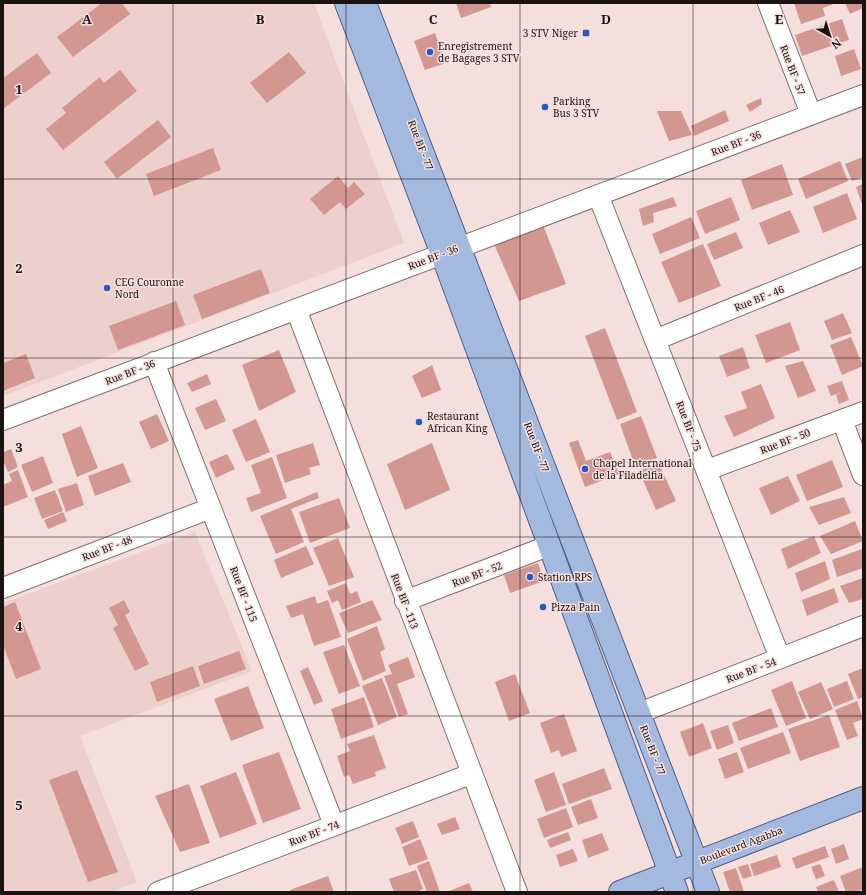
<svg xmlns="http://www.w3.org/2000/svg" width="866" height="895" font-family="'Noto Serif',serif">
	<rect width="100%" height="100%" fill="#f4dfdd"/>
	<!-- built -->
	<path fill="#edd0cc" d="M3 3H314L404 243 3 396Z
		M195 532 252 671 80 736 137 882 111 892H3V603Z"/>
	<!-- building -->
	<path fill="#d29790" d="M102 3H122L130 14 73 57 57 37Z
		M456 3H490L491 7 461 18Z
		M794 3H836L823 8 825 16 801 24Z
		M845 3H863V8L850 14Z
		M842 19 849 40 802 56 795 35Z
		M435 33 446 63 425 70 414 41Z
		M854 49 861 69 841 76 835 56Z
		M289 52 306 73 267 103 250 83Z
		M37 53 51 73 3 109V78Z
		M120 70 137 91 63 150 46 129 66 113 62 108 100 77 104 83Z
		M761 98 762 104 750 112 746 105Z
		M725 110 729 121 694 136 691 126Z
		M657 111H681L692 135 669 141Z
		M158 120 171 137 117 179 104 162Z
		M213 148 221 170 154 196 146 174Z
		M863 157V177L852 181 845 164Z
		M840 161 848 181 806 199 798 179Z
		M782 164 793 195 752 210 741 180Z
		M338 176 348 188 354 182 365 194 346 209 340 202 324 215 310 199Z
		M863 184V207L856 187Z
		M847 193 857 219 823 233 813 207Z
		M673 197 677 206 653 213 654 222 643 226 639 209Z
		M731 197 740 220 705 234 696 211Z
		M790 210 800 232 768 245 759 223Z
		M540 217 566 284 519 301 494 244Z
		M691 217 700 238 660 254 652 234Z
		M736 232 743 248 714 260 707 244Z
		M703 244 721 286 679 303 661 262Z
		M261 269 270 293 202 319 193 295Z
		M176 301 185 325 118 350 109 326Z
		M843 313 852 333 832 340 824 321Z
		M790 322 800 350 766 363 755 335Z
		M605 328 637 412 617 420 585 336Z
		M851 337 863 366 842 375 830 345Z
		M743 347 750 368 727 377 719 356Z
		M279 350 296 392 259 411 242 365Z
		M26 354 35 378 3 391V363Z
		M803 361 816 391 798 398 785 366Z
		M432 365 441 390 422 398 412 376Z
		M207 374 211 384 192 392 187 383Z
		M842 381 849 400 839 404 836 395 842 392 831 396 827 386Z
		M761 384 775 418 734 437 724 416 747 408 741 392Z
		M216 399 226 421 205 430 195 408Z
		M157 414 169 441 151 449 139 422Z
		M641 416 657 458 635 466 620 424Z
		M256 419 270 452 246 462 232 430Z
		M81 426 98 468 77 477 62 434Z
		M578 440 586 461 610 452 619 474 585 487 569 443Z
		M313 443 320 465 309 468 311 474 285 483 276 455Z
		M432 443 450 490 405 510 387 464Z
		M11 449 18 467 8 472 3 460V452Z
		M227 454 235 469 216 478 209 462Z
		M43 456 53 483 32 492 21 465Z
		M272 457 287 498 251 512 246 498 261 493 251 465Z
		M832 460 843 487 807 501 796 475Z
		M658 462 676 501 656 510 639 471Z
		M123 463 131 482 95 496 88 476Z
		M18 470 28 497 3 507V485L12 481 9 474Z
		M788 476 800 501 771 515 759 488Z
		M77 483 84 505 66 512 58 489Z
		M55 490 63 511 42 519 34 498Z
		M317 492 319 498 291 509 304 542 276 554 260 516Z
		M844 497 851 513 819 525 809 507Z
		M339 498 350 528 310 543 299 512Z
		M63 512 67 521 48 529 44 520Z
		M855 521 863 541 831 554 820 536Z
		M814 536 821 553 788 569 781 549Z
		M338 538 354 577 329 586 313 548Z
		M306 546 314 564 281 578 274 560Z
		M862 549 863 568 837 577 832 560Z
		M825 561 830 579 801 592 795 573Z
		M538 563 544 581 510 593 504 575Z
		M863 578V599L849 603 840 586Z
		M346 583 350 594 357 591 361 602 342 610 338 600 332 603 327 591Z
		M834 588 839 602 807 616 802 600Z
		M315 596 317 604 328 600 341 637 314 646 303 614 291 618 286 606Z
		M124 600 130 612 125 615 149 664 135 671 113 628 118 625 109 608Z
		M372 600 382 620 348 633 339 613Z
		M15 602 41 669 16 679 3 645V607Z
		M377 626 385 649 380 652 386 671 363 681 347 639Z
		M344 645 360 686 339 694 323 652Z
		M239 651 246 669 204 684 198 666Z
		M408 657 415 677 397 684 408 714 399 717 384 676 392 674 388 665Z
		M193 666 200 686 157 702 150 682Z
		M308 667 323 701 314 705 300 671Z
		M863 668V697L858 699 848 674Z
		M515 674 530 713 509 721 495 682Z
		M382 678 397 717 378 725 362 686Z
		M792 681 806 718 786 726 771 690Z
		M847 681 854 699 834 707 827 689Z
		M821 682 833 709 810 719 798 692Z
		M248 686 264 728 231 741 214 699Z
		M364 697 374 727 341 739 331 709Z
		M857 701 863 719 853 723 858 736 847 740 835 710Z
		M771 708 778 727 739 741 732 723Z
		M564 714 577 751 561 757 559 750 551 753 540 723Z
		M829 715 840 747 800 761 788 729Z
		M703 723 712 748 689 757 680 732Z
		M728 725 734 743 717 750 710 731Z
		M783 732 791 753 748 769 740 748Z
		M374 735 386 768 375 772 376 776 353 784 349 775 344 777 337 756 350 751 347 744Z
		M279 752 301 809 263 823 242 765Z
		M737 752 744 772 725 779 718 759Z
		M604 768 612 789 569 804 562 784Z
		M77 770 118 872 88 882 49 780Z
		M236 772 257 824 220 838 200 786Z
		M554 772 566 805 546 812 534 780Z
		M189 784 210 843 180 852 155 796Z
		M591 799 598 818 578 825 571 807Z
		M566 808 573 827 544 838 537 819Z
		M455 817 460 829 442 835 437 824Z
		M413 821 419 837 402 844 395 828Z
		M568 832 571 840 550 848 547 840Z
		M602 833 609 850 588 858 582 840Z
		M420 839 428 859 409 866 402 847Z
		M844 844 849 859 836 864 831 849Z
		M825 846 829 857 796 869 792 858Z
		M573 849 578 861 560 867 556 855Z
		M777 855 781 867 754 876 750 864Z
		M429 861 440 892H427L417 866Z
		M748 864 752 876 743 879 738 867Z
		M820 864 825 876 816 879 811 867Z
		M863 867V890L846 892 840 876Z
		M736 868 744 892H730L723 872Z
		M416 870 423 889 416 892H394L389 879Z
		M328 876 334 892H291L290 890Z
		M834 880 839 892H818L816 887Z
		M469 883 473 892H447Z"/>
	<g fill="none" stroke-linecap="round" stroke-linejoin="round">
		<!-- minor casing -->
		<g stroke="#847270" stroke-width="22">
			<path id="minor" d="M768 3 811 114
				M598 195 780 658
				M296 309 517 892
				M655 340 863 255
				M154 362 334 825
				M3 420 863 95
				M842 420 863 475
				M707 470 863 412
				M3 588 211 508
				M405 601 548 546
				M639 713 863 626
				M158 892 471 774"/>
		</g>
		<!-- major casing -->
		<g stroke="#4c608b" stroke-width="24">
			<path id="major" d="M346 3 442 254 677 892
				M365 3 708 892
				M620 892 863 798"/>
		</g>
		<!-- minor -->
		<use href="#minor" stroke="#fff" stroke-width="20"/>
		<!-- major -->
		<use href="#major" stroke="#a4b9e0" stroke-width="22"/>
	</g>
	<!-- grid -->
	<path fill="none" stroke="#1a1312" stroke-width="1" stroke-opacity="0.55" d="M173 3V892M346 3V892M520 3V892M693 3V892M3 179H863M3 358H863M3 537H863M3 716H863"/>
	<!-- markers -->
	<g fill="#2458c5" stroke="#f4dfdd" stroke-width="1.5">
		<rect x="582" y="29" width="8" height="8" rx="2"/>
		<circle cx="430" cy="52" r="4"/>
		<circle cx="545" cy="107" r="4"/>
		<circle cx="107" cy="288" r="4"/>
		<circle cx="419" cy="422" r="4"/>
		<circle cx="585" cy="469" r="4"/>
		<circle cx="530" cy="577" r="4"/>
		<circle cx="543" cy="607" r="4"/>
	</g>
	<g text-anchor="middle" stroke-width="3" stroke-linejoin="round" paint-order="stroke">
		<!-- poi labels -->
		<g font-size="10" fill="#1a1312" stroke="#f4dfdd" text-anchor="start">
			<text x="578" y="37" text-anchor="end">3 STV Niger</text>
			<text x="438" y="50">Enregistrement<tspan x="438" dy="12">de Bagages 3 STV</tspan></text>
			<text x="553" y="105">Parking<tspan x="553" dy="12">Bus 3 STV</tspan></text>
			<text x="115" y="286">CEG Couronne<tspan x="115" dy="12">Nord</tspan></text>
			<text x="427" y="420">Restaurant<tspan x="427" dy="12">African King</tspan></text>
			<text x="593" y="467">Chapel International<tspan x="593" dy="12">de la Filadelfia</tspan></text>
			<text x="538" y="581">Station RPS</text>
			<text x="551" y="611">Pizza Pain</text>
		</g>
		<!-- street labels -->
		<g font-size="10" fill="#1a1312" stroke="#f4dfdd">
			<text transform="translate(793 70) rotate(69)" y="4">Rue BF - 57</text>
			<text transform="translate(736 143) rotate(-21)" y="4">Rue BF - 36</text>
			<text transform="translate(421 145) rotate(69)" y="4">Rue BF - 77</text>
			<text transform="translate(433 257) rotate(-21)" y="4">Rue BF - 36</text>
			<text transform="translate(759 298) rotate(-22)" y="4">Rue BF - 46</text>
			<text transform="translate(130 372) rotate(-21)" y="4">Rue BF - 36</text>
			<text transform="translate(689 426) rotate(69)" y="4">Rue BF - 75</text>
			<text transform="translate(785 441) rotate(-21)" y="4">Rue BF - 50</text>
			<text transform="translate(537 447) rotate(69)" y="4">Rue BF - 77</text>
			<text transform="translate(107 548) rotate(-21)" y="4">Rue BF - 48</text>
			<text transform="translate(477 574) rotate(-21)" y="4">Rue BF - 52</text>
			<text transform="translate(244 594) rotate(69)" y="4">Rue BF - 115</text>
			<text transform="translate(405 601) rotate(69)" y="4">Rue BF - 113</text>
			<text transform="translate(751 670) rotate(-21)" y="4">Rue BF - 54</text>
			<text transform="translate(653 750) rotate(69)" y="4">Rue BF - 77</text>
			<text transform="translate(314 833) rotate(-21)" y="4">Rue BF - 74</text>
			<text transform="translate(741 845) rotate(-21)" y="4">Boulevard Agabba</text>
		</g>
	</g>
	<g font-size="13" text-anchor="middle" font-weight="bold" fill="#1a1312" stroke="#f4dfdd" stroke-width="3" stroke-linejoin="round" paint-order="stroke">
		<text x="87" y="24">A</text>
		<text x="260" y="24">B</text>
		<text x="433" y="24">C</text>
		<text x="606" y="24">D</text>
		<text x="779" y="24">E</text>
		<text x="19" y="94">1</text>
		<text x="19" y="273">2</text>
		<text x="19" y="452">3</text>
		<text x="19" y="631">4</text>
		<text x="19" y="810">5</text>
	</g>
	<!-- border -->
	<rect width="866" height="895" fill="none" stroke="#1a1312" stroke-width="8"/>
	<!-- north arrow -->
	<g transform="translate(830 36) rotate(141)" stroke="#f4dfdd" stroke-width="3" paint-order="stroke">
	<path d="M0-3L7 15L0 10L-7 15Z" fill="#1a1312"/>
	<text y="-6" font-size="11" font-weight="bold" text-anchor="middle" fill="#1a1312">N</text>
	</g>
</svg>
